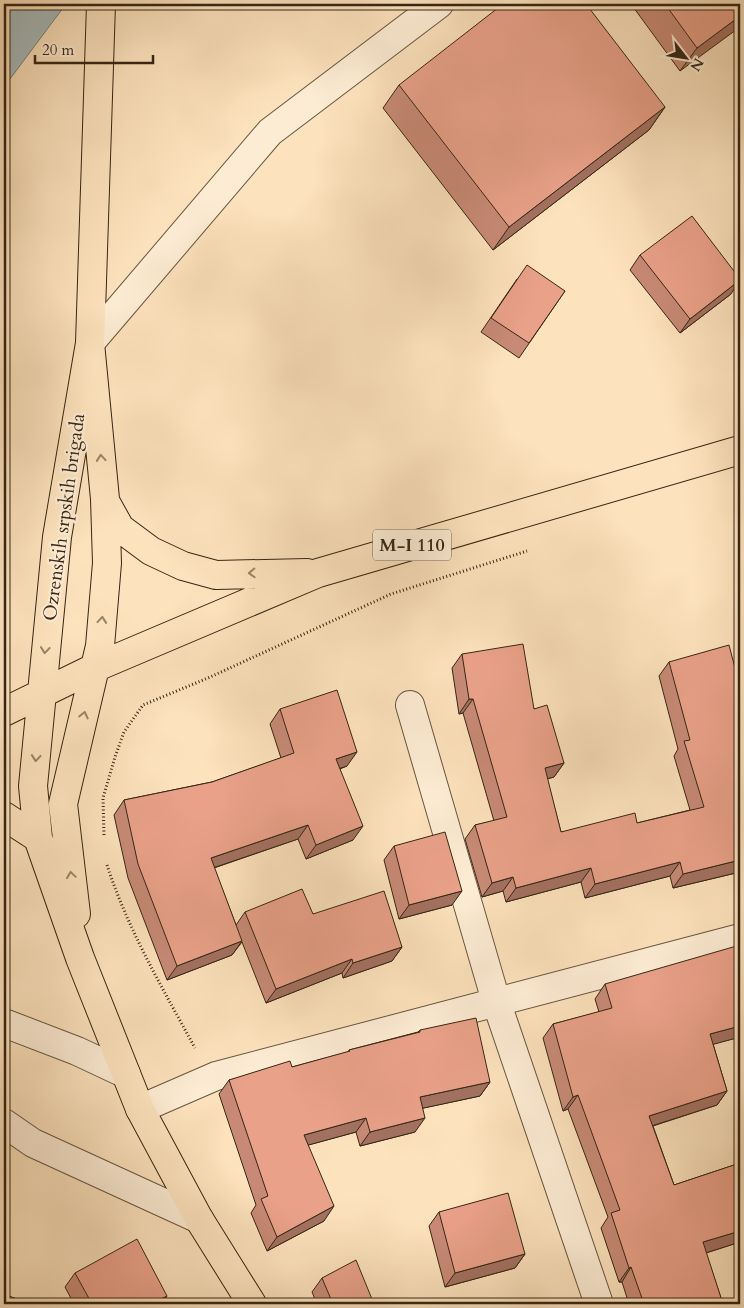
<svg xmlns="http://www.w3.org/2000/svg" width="744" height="1308" font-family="Cardo,serif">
	<rect width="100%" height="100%" fill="#fce2bd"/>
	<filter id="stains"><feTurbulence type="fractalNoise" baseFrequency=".004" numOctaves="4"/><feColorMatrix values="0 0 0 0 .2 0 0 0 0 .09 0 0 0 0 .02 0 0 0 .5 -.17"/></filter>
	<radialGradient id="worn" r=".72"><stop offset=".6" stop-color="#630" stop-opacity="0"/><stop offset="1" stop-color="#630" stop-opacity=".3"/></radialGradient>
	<!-- water -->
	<path fill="#a5babc" stroke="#797f79" d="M4 4H66L4 87Z"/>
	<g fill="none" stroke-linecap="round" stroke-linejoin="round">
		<!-- minor casing -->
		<g stroke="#68553e" stroke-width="30">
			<path id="minor" d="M90 343 270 132 439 4
				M410 705 496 1001 599 1304
				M4 1023 77 1051 126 1074
				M140 1109 216 1076 740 938
				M4 1123 33 1143 199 1219"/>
		</g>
		<!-- major casing -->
		<g stroke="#362614" stroke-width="30">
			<path id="major" d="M90 343 57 537 33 786 38 838 80 958 140 1109 199 1219 252 1304
				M105 501 120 528 151 551 183 566 216 575 307 573
				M4 712 94 668 318 573 740 450
				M4 816 38 838
				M76 914 63 804 100 646 107 563 105 499 90 343 101 4"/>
		</g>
		<!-- path -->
		<path stroke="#362614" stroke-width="3" stroke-dasharray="1 2.5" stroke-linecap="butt" d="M104 835 103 798 115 757 124 732 143 705 208 678 391 594 527 551
			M107 865C128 930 163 989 195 1048"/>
		<!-- minor -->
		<use href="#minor" stroke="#fdecd4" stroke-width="28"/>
		<!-- major -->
		<use href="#major" stroke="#fce2bd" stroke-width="28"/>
	</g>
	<!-- wall -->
	<path fill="#c88a76" stroke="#362614" d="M631 4H740L680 71Z
		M399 85 665 107 649 130 493 250 383 108Z
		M640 255 731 294 680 333 630 270Z
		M517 279 565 291 519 358 481 332Z
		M462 654 534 709 564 763 554 777 547 779 561 832 637 823 690 810 674 756 678 749 659 676 669 662 740 687V872L673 888 670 876 585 898 581 882 506 902 503 891 482 897 465 839 475 825 494 821 463 713 459 714 452 668Z
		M280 709 347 766 340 769 353 840 306 859 298 839 214 868 236 925 245 912 313 914 402 947 392 961 343 978 342 973 266 1003 242 942 232 955 167 980 128 878 114 815 124 800 212 782 281 758 270 724Z
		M394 846 452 905 399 919 384 860Z
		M605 984 740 1037 713 1044 727 1091 717 1105 653 1126 674 1185 740 1163V1242L706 1253 723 1304H629L622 1282H619L601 1228 608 1217 568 1109 563 1111 543 1038 553 1024 599 1012 595 999Z
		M420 1030 490 1082 480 1096 423 1108 415 1132 360 1146 356 1132 308 1145 324 1221 267 1251 251 1213 256 1205 219 1094 229 1080 292 1067 348 1052 349 1050 418 1032Z
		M439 1212 525 1254 515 1268 445 1287 429 1226Z
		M75 1273 167 1296 161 1304H74L65 1287Z
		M322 1278 374 1304H317L312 1292Z"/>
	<!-- shaded-wall -->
	<path fill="#a37160" stroke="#362614" d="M740 16V27L680 71 697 48Z
		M665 107 649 130 493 250 509 227Z
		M740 280 731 294 680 333 690 319Z
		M469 699H473L463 713 459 714Z
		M357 752 347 766 326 773 336 759Z
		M564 763 554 777 535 782 545 768Z
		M308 825 298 839 201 872 211 858Z
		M363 826 353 840 306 859 316 845Z
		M740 860V872L673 888 683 874Z
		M680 862 670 876 585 898 595 884Z
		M591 868 581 882 506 902 516 888Z
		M513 877 503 891 482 897 492 883Z
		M462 891 452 905 399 919 409 905Z
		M242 941 232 955 167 980 177 966Z
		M402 947 392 961 343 978 353 963Z
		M352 959 342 973 266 1003 276 989Z
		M740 1026V1037L700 1048 710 1034Z
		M490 1082 480 1096 410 1111 420 1097Z
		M727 1091 717 1105 639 1130 649 1116Z
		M578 1095 568 1109 563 1111 573 1097Z
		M366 1118 356 1132 294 1149 304 1135Z
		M425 1118 415 1132 360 1146 370 1132Z
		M334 1206 324 1221 267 1251 277 1237Z
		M740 1231V1242L693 1257 703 1242Z
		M525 1254 515 1268 445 1287 455 1273Z
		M631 1267 622 1282H619L629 1268Z
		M167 1296 161 1304H151Z"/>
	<!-- building -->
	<path fill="#e9a189" stroke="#362614" d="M503 4H586L665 107 509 227 399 85Z
		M665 4H740V16L697 48Z
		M692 216 740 279V280L690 319 640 255Z
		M527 265 565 291 529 343 491 318Z
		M523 644 534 709 547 705 564 763 545 768 561 832 635 813 637 823 704 807 684 741 690 740 669 662 729 645 740 687V860L683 874 680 862 595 884 591 868 516 888 513 877 492 883 475 825 507 817 473 699H469L462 654Z
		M337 690 357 752 336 759 363 826 316 845 308 825 211 858 242 941 177 966 138 864 124 800 212 782 294 753 280 709Z
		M445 832 462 891 409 905 394 846Z
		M302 889 313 914 384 891 402 947 353 963 352 959 276 989 245 912Z
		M740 945V1026L710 1034 727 1091 649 1116 674 1185 740 1163V1231L703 1242 723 1304H644L631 1267 629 1268 611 1213 620 1210 578 1095 573 1097 553 1024 612 1008 605 984Z
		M476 1018 490 1082 420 1097 425 1118 370 1132 366 1118 304 1135 334 1206 277 1237 261 1199 268 1196 229 1080 290 1061 292 1067 350 1051 349 1050 420 1032V1030Z
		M508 1193 525 1254 455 1273 439 1212Z
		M137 1239 167 1296 151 1304H92L75 1273Z
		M356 1260 374 1304H333L322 1278Z
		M4 1294 17 1299 16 1304H4Z"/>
	<!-- one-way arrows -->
	<defs><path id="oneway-chevron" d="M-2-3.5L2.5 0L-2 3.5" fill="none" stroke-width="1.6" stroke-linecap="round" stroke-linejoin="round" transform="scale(1.25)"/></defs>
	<g stroke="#998468">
		<use href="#oneway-chevron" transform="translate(101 458) rotate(-95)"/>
		<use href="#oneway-chevron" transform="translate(252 573) rotate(178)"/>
		<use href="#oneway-chevron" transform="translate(102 620) rotate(-85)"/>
		<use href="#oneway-chevron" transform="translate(45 650) rotate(96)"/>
		<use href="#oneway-chevron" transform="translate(84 715) rotate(-77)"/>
		<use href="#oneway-chevron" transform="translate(36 758) rotate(95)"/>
		<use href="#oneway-chevron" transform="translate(71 875) rotate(-98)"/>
	</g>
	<g text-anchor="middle" stroke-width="4.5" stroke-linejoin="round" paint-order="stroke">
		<!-- shield labels -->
		<rect fill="#fdecd4" stroke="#72614e" stroke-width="1" x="373" y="529.5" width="78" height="31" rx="4"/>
		<g font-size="18" font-weight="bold" fill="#362614">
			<text x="412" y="551">M-I 110</text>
		</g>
		<!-- street labels -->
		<g font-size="19" fill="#362614" stroke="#fdecd4">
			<text transform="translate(63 517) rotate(-82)" y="7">Ozrenskih srpskih brigada</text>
		</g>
	</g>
	<!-- margin -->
	<rect width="744" height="1308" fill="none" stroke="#fce2bd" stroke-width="20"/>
	<rect x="5" y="5" width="734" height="1298" fill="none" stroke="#362614" stroke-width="2.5"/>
	<rect x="10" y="10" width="724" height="1288" fill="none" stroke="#362614"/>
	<!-- north arrow -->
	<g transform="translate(686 58) rotate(121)" stroke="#fdecd4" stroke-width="4" paint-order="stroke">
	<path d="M0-4L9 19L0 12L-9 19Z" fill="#362614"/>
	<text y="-8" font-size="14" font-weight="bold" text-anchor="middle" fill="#362614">N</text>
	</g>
	<!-- scale -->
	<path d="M35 55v8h118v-8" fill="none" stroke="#362614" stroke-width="2.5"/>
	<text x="42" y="55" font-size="15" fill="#362614" stroke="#fdecd4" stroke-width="4" paint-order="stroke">20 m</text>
	<rect width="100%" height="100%" filter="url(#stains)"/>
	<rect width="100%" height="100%" fill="url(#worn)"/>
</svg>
